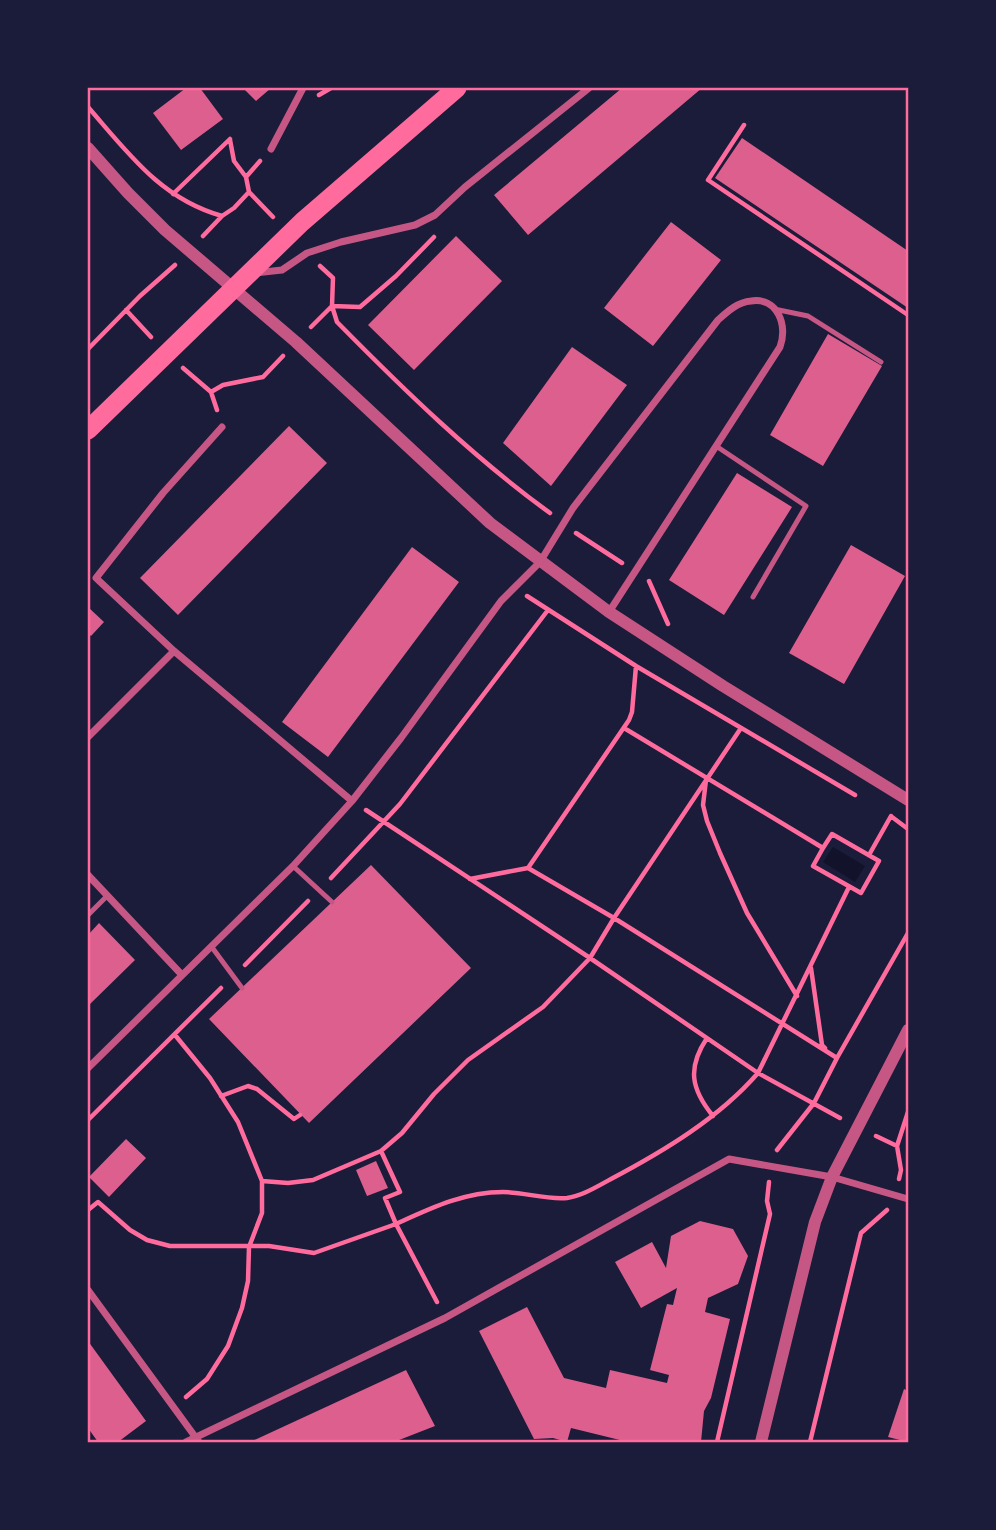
<svg xmlns="http://www.w3.org/2000/svg" width="996" height="1530" font-family="Montserrat,sans-serif">
	<rect width="100%" height="100%" fill="#1b1b3a"/>
	<!-- water -->
	<path fill="#12122b" d="M833 847 865 866 855 882 823 862Z"/>
	<!-- building -->
	<path fill="#dd5f8e" d="M186 88H200L223 119 181 150 153 113Z
		M243 88H271L256 101Z
		M622 88H702L528 235 494 195Z
		M742 138 908 251V308L715 178Z
		M671 222 721 260 653 346 604 308Z
		M456 236 502 281 414 370 368 325Z
		M828 334 882 366 823 466 770 435Z
		M572 347 627 385 551 486 503 443Z
		M289 426 327 463 178 615 140 578Z
		M737 473 792 507 724 615 669 580Z
		M851 545 905 576 844 684 789 653Z
		M412 547 459 582 328 757 282 722Z
		M88 607 104 622 91 636 88 633Z
		M371 865 471 968 309 1123 209 1019Z
		M99 923 135 960 88 1006V935Z
		M126 1139 146 1158 109 1197 89 1177Z
		M376 1161 388 1188 367 1196 356 1170Z
		M700 1221 733 1229 748 1256 738 1284 708 1298 705 1312 730 1319 711 1398 704 1411 701 1442H628L571 1428 567 1442 553 1438 534 1439 479 1331 527 1307 564 1378 606 1388 610 1370 667 1383 669 1375 650 1370 667 1304 673 1305 677 1288 641 1308 615 1262 652 1242 666 1268 671 1236Z
		M88 1341 146 1421 118 1442H98L88 1428Z
		M406 1370 435 1426 394 1442H250Z
		M904 1389 908 1391V1442L888 1437Z"/>
	<g fill="none" stroke-linecap="round" stroke-linejoin="round">
		<!-- path -->
		<path stroke="#ff6b9d" stroke-width="4.5" d="M319 95 331 88
			M88 107C128 153 161 199 222 216L234 208 249 192 273 217
			M744 125 708 180 908 315
			M230 140 234 161 246 177 249 192
			M246 177 260 161
			M173 194 230 139
			M203 236 222 216
			M320 266 333 278 332 306 337 322C404 390 473 457 550 513
			M126 310 151 337
			M311 327 332 306 360 307 396 276 434 237
			M88 349 140 296 175 265
			M183 368 211 392
			M217 410 211 392 223 385 263 377 283 356
			M576 533 622 563
			M649 581 668 624
			M527 596 636 666 855 795
			M624 728 823 848 813 866 861 893 879 861 832 834 823 848
			M706 780 703 805 707 821 720 853 747 913 797 996
			M366 810 590 958 758 1073 840 1118
			M892 817 908 829
			M869 855 891 816
			M528 868 614 918 837 1058
			M331 878 400 804 548 610
			M470 879 528 868 629 720 632 712 636 666
			M245 965 308 901
			M811 968 822 1045 825 1048
			M175 1035 210 1078 238 1122 262 1181V1213L249 1247 248 1281 242 1308 228 1346 207 1379 186 1397
			M707 1038C687 1068 691 1089 713 1116
			M221 1096 248 1086 257 1089 294 1119 300 1115
			M88 1120 221 988
			M876 1136 897 1146
			M777 1150 814 1103 837 1058 908 933
			M899 1179 901 1170 897 1146 908 1112
			M262 1181 288 1183 313 1180 381 1151 402 1133 434 1094 468 1060 543 1007 590 958 614 918 741 728
			M88 1210 98 1202 130 1230 147 1240 170 1246H269L314 1253 396 1224 385 1198 400 1192 381 1151
			M437 1302 396 1224C431 1208 464 1192 503 1192 524 1192 546 1200 567 1198 582 1196 598 1186 611 1179 664 1151 719 1118 758 1073L849 887
			M717 1442 770 1214 767 1201 769 1182
			M810 1442 861 1233 887 1210"/>
		<!-- service -->
		<path stroke="#c65784" stroke-width="5" d="M774 309 808 316 881 362
			M716 446 806 506 753 597
			M293 866 332 902
			M88 915 107 896
			M211 946 242 988"/>
		<!-- minor -->
		<path stroke="#c65784" stroke-width="7" d="M271 149 303 88
			M255 273 282 270 307 253 341 242 415 225 435 215 465 187 589 88
			M222 427 163 493 96 578 174 651 352 801
			M88 737 174 651
			M88 875 182 975
			M88 1068 293 866 352 801 401 738 501 601 540 562 573 508 718 320C728 311 738 302 751 301 778 297 788 326 780 347L609 612
			M88 1290 199 1442
			M186 1442 445 1318 729 1159 832 1177 908 1199"/>
		<!-- tertiary -->
		<path stroke="#c65784" stroke-width="12" d="M88 148 128 193 165 230 296 342 490 523 609 612 723 686 908 800
			M761 1442 815 1222 832 1177 908 1030"/>
		<!-- trunk -->
		<path stroke="#ff6b9d" stroke-width="19" d="M88 430 302 222 457 88"/>
	</g>
	<!-- border -->
	<rect width="996" height="1530" fill="none" stroke="#1b1b3a" stroke-width="178"/>
	<rect x="89" y="89" width="818" height="1352" fill="none" stroke="#ff6b9d" stroke-width="2.5"/>
</svg>
